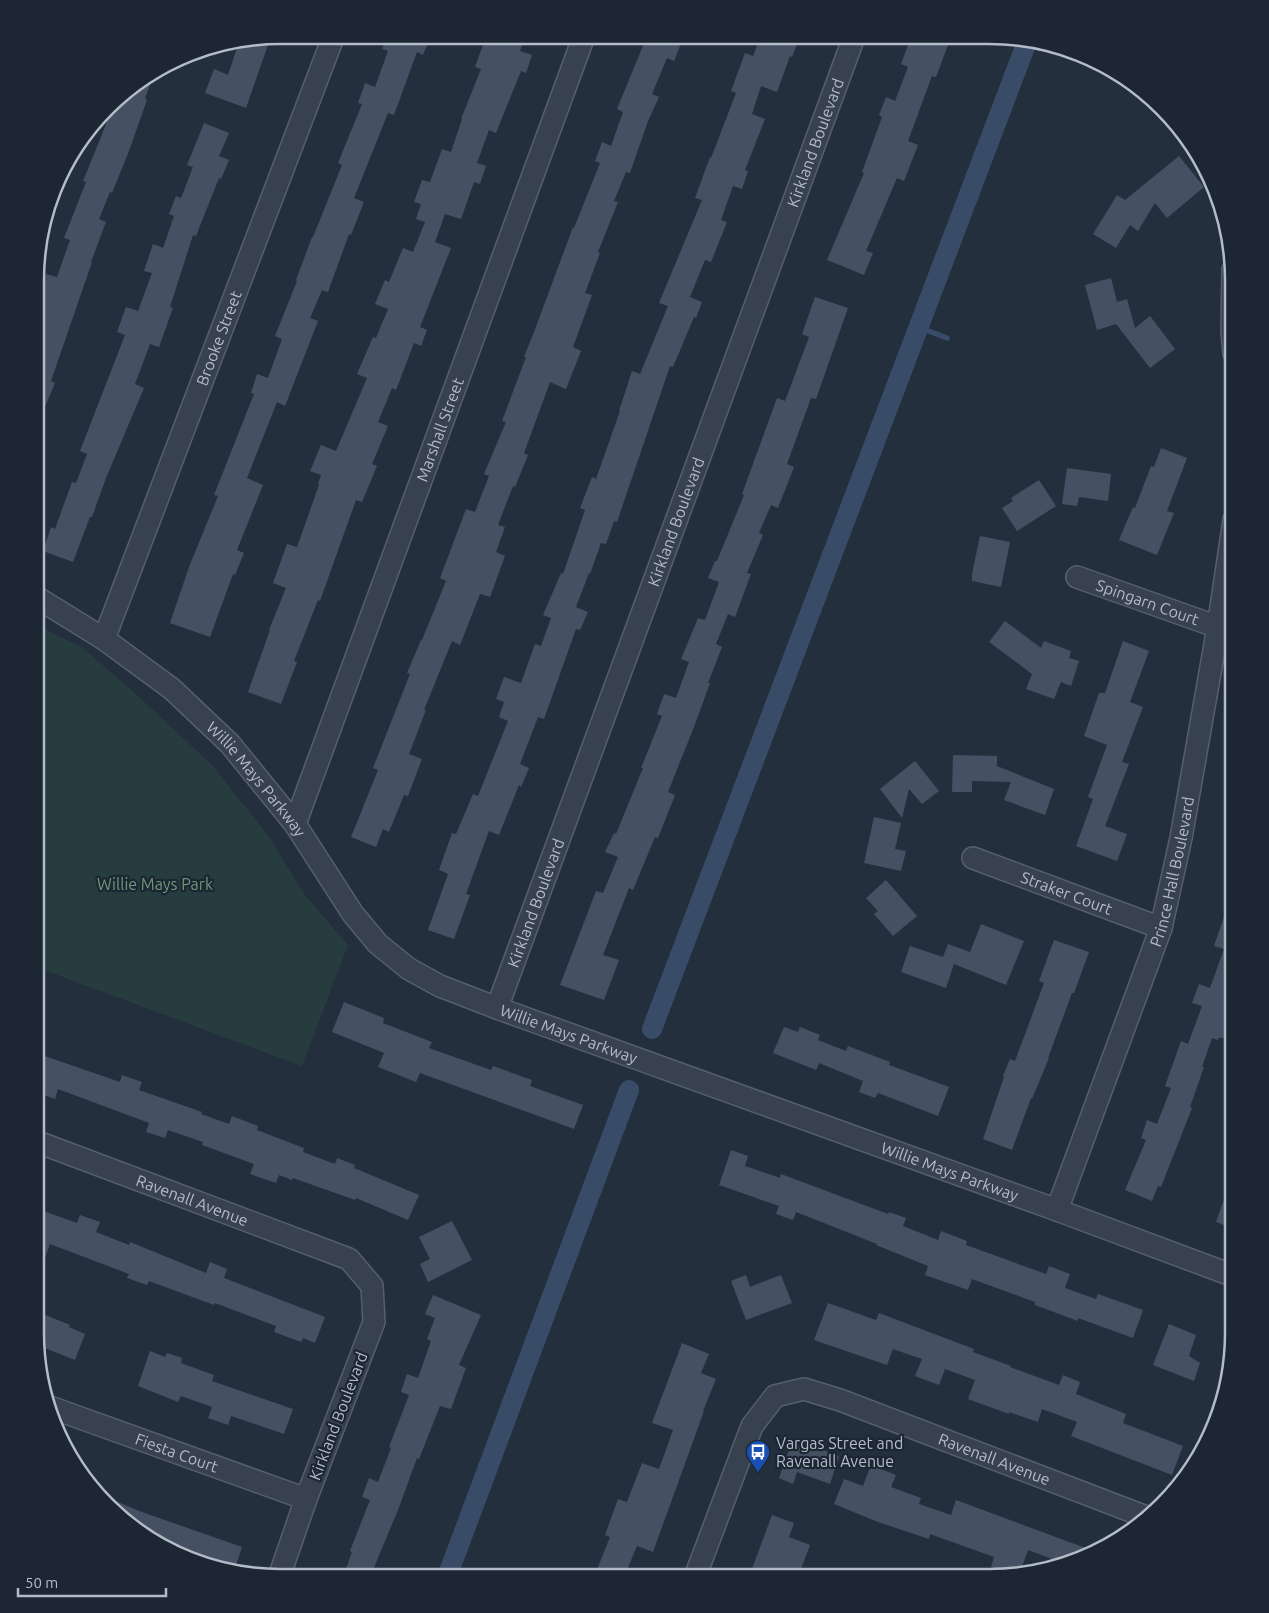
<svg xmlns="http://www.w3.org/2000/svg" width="1269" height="1613" font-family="Ubuntu,sans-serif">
	<rect width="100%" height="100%" fill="#242f3e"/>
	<!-- green -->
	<path fill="#263c3f" d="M36 625 83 648 137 695 213 766 269 837 305 895 348 945 302 1066 36 967Z"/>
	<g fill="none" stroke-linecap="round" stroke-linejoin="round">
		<!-- stream -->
		<path stroke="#394c67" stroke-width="5.5" d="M918 327 947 338"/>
		<!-- canal -->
		<path stroke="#394c67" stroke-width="20" d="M652 1029 1028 39
			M447 1577 629 1090"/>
	</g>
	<!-- building -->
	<path fill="#455162" d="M377 35H431L423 55 417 52 394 115 388 113 354 198 364 202 351 235 349 234 328 292 322 290 310 318 318 321 285 406 277 402 247 478 263 485 237 550 244 553 235 575 233 574 210 637 170 623 189 567 218 496 214 495 254 394 251 393 257 374 268 378 282 339 275 336 297 281 296 280 312 237H313L342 165 338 163 362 104 358 103 365 83 375 87 388 51 382 49 386 40 376 37Z
		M271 36 246 108 205 93 214 69 228 75 239 42Z
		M486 36H515L524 39 520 51 532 55 526 73 521 71 496 133 489 130 477 163 486 166 480 184 474 182 461 219 445 214 435 242 451 248 420 327 427 330 421 346 414 343 396 390 392 388 378 422 388 426 372 464 377 466 362 502 356 500 320 601 318 600 294 661 297 662 281 704 248 692 270 630H269L286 588 273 583 287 544 297 547 319 485 318 484 321 475 310 471 321 445 336 451 367 378 357 374 373 337 376 338 388 309 375 304 385 280 389 282 403 248 413 252 425 222 416 219 421 204 414 202 422 180 430 182 442 149 451 152 462 119H461L481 69 475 67Z
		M647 36H684L674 61 667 58 652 94 659 97 648 121 630 173 626 172 614 201 618 202 598 252 600 253 585 293 592 295 573 347 581 351 566 389 550 382 524 453 528 455 515 487 513 486 498 525 505 527 496 552 505 556 490 597 480 594 460 645 452 641 424 710H426L409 754 422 759 408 796 404 795 389 832 383 829 376 847 351 837 378 770 373 768 410 674 407 673 421 640H422L446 581 440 578 466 509 475 512 489 476 484 474 506 422 502 421 526 357H524L534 332 573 227 574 228 600 163 595 161 602 142 611 146 623 112 617 109Z
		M761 36H800L792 57 790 56 777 92 761 86 752 114 765 119 745 170 748 171 742 189 733 186 721 220 727 222 711 262 705 260 690 297 702 302 696 318 694 317 673 367 670 366 617 522 614 521 606 544 601 543 590 574 589 573 576 607 588 612 580 630 576 629 544 719 538 717 520 764 529 768 521 787 519 785 499 835 489 831 466 894 470 895 454 939 428 930 448 874 439 870 452 833 456 834 473 794 478 796 508 721 499 717 504 702 496 699 504 677 521 683 535 644 541 646 551 618 543 615 561 573 563 574 585 510 580 508 592 477 596 479 620 411H619L632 371 640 374 668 306 659 303 702 200 695 198 710 157 711 158 736 93 731 91 745 53 753 56Z
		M911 37H951L936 77 932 76 908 141 918 145 904 181 897 178 866 251 873 253 864 275 827 260 864 173 862 172 882 117 879 115 886 97 895 101 908 67 901 64Z
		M154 75 145 98 147 100 129 151 112 193 110 192 99 219 106 222 91 262H92L51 381 55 383 37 426V314L44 294 39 293 46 274 57 277 70 240 64 238 86 182 83 181 105 127 114 101 119 96Z
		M204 123 229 133 219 156 229 160 221 179 219 178 196 236 193 235 170 307 173 308 159 347 150 344 135 384 144 388 106 478 92 517H90L73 562 43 551 51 527 55 529 72 482 76 483 87 454 80 451 125 335 117 332 126 307 138 311 152 273 144 271 153 244 163 248 174 216 169 214 176 196 181 198 193 167 187 165Z
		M1179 156 1204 187 1167 218 1155 203 1138 231 1130 225 1116 248 1093 234 1117 195 1125 200Z
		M1111 278 1117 302 1127 299 1135 328 1150 316 1175 349 1150 368 1116 324 1097 330 1085 285Z
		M815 297 848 308 816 399 811 398 787 464 794 467 778 508 771 505 759 533 763 535 747 573 751 574 735 617 728 614 716 644 722 647 708 683H710L694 727 668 792 675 795 658 838 655 837 633 890 629 888 603 955 619 960 604 1000 560 985 596 891 603 893 618 857 605 852 614 833 616 834 643 768H641L662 716 657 714 664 694 676 698 689 662 681 659 698 618 705 620 719 582 708 578 715 561H717L744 495 742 494 777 398 785 401 809 337 802 334Z
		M1161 448 1187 458 1167 511 1174 513 1157 555 1119 540 1133 507 1135 508 1151 466 1154 467Z
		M1067 468 1111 474 1108 501 1079 497 1077 506 1062 504Z
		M1039 480 1056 506 1017 531 1002 508 1013 501 1011 498Z
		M980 536 1010 542 1001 587 972 581V574Z
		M1005 621 1041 648 1044 641 1071 651 1069 658 1079 661 1071 686 1061 682 1054 699 1026 689 1032 674 989 642Z
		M1123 641 1149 651 1130 702 1143 707 1122 762 1129 764 1105 826 1127 834 1117 861 1076 846 1093 799 1088 797 1107 745 1084 736 1099 693H1105Z
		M953 755 997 756V766L1054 789 1045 815 1004 800 1011 782 972 781V792H952Z
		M915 761 939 791 922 804 909 789 902 818 880 789Z
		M874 817 901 823 895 849 906 851 901 871 864 863Z
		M886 880 917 916 893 936 874 914 878 911 866 898Z
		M1231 896 1234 897V1038H1219V1037L1218 1040 1212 1038 1202 1067H1204L1190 1107 1192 1108 1161 1187 1158 1186 1152 1201 1125 1190 1146 1140 1141 1138 1147 1120 1157 1124 1171 1088 1165 1086 1181 1041 1188 1044 1202 1006 1192 1003 1199 984 1210 988 1224 949 1214 946Z
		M981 924 1024 941 1006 985 954 964 946 988 901 972 910 946 943 957 948 944 970 952Z
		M1054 940 1089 952 1074 993H1072L1048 1058H1049L1032 1099 1031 1098 1012 1150 983 1139 1004 1077 1003 1076 1010 1059 1015 1061 1044 983 1039 981Z
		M344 1002 384 1018 383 1023 432 1042 429 1048 491 1070 493 1066 532 1080 530 1086 583 1105 574 1129 420 1073 416 1082 378 1067 384 1053 332 1032Z
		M784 1027 798 1032 800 1027 820 1035 818 1040 846 1051 848 1046 890 1062 889 1065 949 1087 938 1116 878 1093 875 1098 859 1092 863 1081 819 1063 816 1070 773 1053Z
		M36 1053 120 1082 122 1075 142 1082 139 1090 202 1112 201 1114 229 1124 232 1116 258 1126 257 1130 304 1148 303 1152 335 1164 337 1158 355 1165 354 1168 419 1195 408 1220 356 1198 355 1200 293 1178 292 1180 279 1175 276 1183 250 1174 254 1164 202 1145 203 1142 168 1130 165 1138 146 1132 149 1123 58 1089 55 1099 35 1092Z
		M731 1150 748 1156 745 1166 780 1178 781 1174 888 1214 889 1212 906 1218 903 1226 938 1240 941 1231 967 1241 966 1245 1046 1274 1049 1266 1070 1274 1065 1288 1096 1299 1098 1294 1143 1310 1133 1338 1078 1318V1321L1035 1305V1302L972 1279 968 1290 925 1275 928 1266 876 1245 877 1244 796 1212 793 1220 776 1214 779 1206 719 1185Z
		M1231 1179H1234V1229L1216 1222Z
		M35 1208 77 1223 80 1215 100 1222 96 1232 129 1245 130 1242 206 1273 210 1262 227 1269 224 1278 325 1317 315 1343 303 1338 301 1342 274 1332 276 1326 215 1303 214 1305 149 1281 147 1285 127 1278 129 1274 50 1244 37 1280 35 1279Z
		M452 1221 472 1260 428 1282 420 1264 430 1259 419 1237Z
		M746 1275 750 1287 781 1275 792 1303 746 1320 731 1281Z
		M433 1295 481 1315 459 1365 466 1368 451 1409 440 1406 419 1459 417 1458 398 1510 370 1577H343L352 1552 350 1551 370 1500 362 1497 369 1478 378 1482 391 1448 389 1447 409 1395 401 1392 407 1374 418 1378 431 1341 427 1339 435 1318 425 1314Z
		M828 1303 876 1320 879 1313 974 1349 973 1352 1011 1366 1010 1367 1059 1385 1063 1375 1080 1382 1076 1394 1126 1414 1123 1423 1183 1446 1172 1475 1071 1436 1077 1422 1042 1409 1038 1422 1009 1412V1414L968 1399 975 1380 945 1369 939 1385 915 1376 922 1359 893 1349 887 1365 814 1340Z
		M43 1314 70 1325 69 1327 85 1334 75 1360 37 1345 35 1334Z
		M1169 1324 1196 1335 1189 1356 1200 1363 1194 1381 1153 1365Z
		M682 1343 709 1354 701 1373 716 1379 703 1411H704L653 1552 637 1546 624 1577H594L610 1537 605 1535 618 1499 627 1502 642 1463 659 1469 673 1430 652 1423Z
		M150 1351 165 1357 167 1353 182 1358 181 1363 214 1375 212 1381 293 1409 284 1434 231 1416 228 1425 208 1418 212 1407 181 1396 178 1402 138 1386Z
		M793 1439 839 1456 830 1484 797 1472 793 1484 779 1478Z
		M871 1465 896 1475 891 1487 921 1498 919 1504 951 1515 956 1500 1096 1552 1066 1564 1028 1550 1019 1575 1015 1576 991 1567 994 1557 930 1534 929 1539 878 1522 834 1504 844 1479 863 1486Z
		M98 1494 142 1512 242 1547 234 1571 201 1565 144 1537 107 1506Z
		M772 1515 794 1523 789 1537 810 1545 798 1577H749Z"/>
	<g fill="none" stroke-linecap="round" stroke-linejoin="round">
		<!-- minor casing -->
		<g stroke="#565f6c" stroke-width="24">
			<g id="minor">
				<path d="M1233 270 1232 332 1234 353"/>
				<path id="s1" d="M1077 577 1218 627"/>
				<path id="s2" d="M36 597 104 639 172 689 230 744 295 824 353 914 378 944 409 969 440 986 497 1008 1057 1210 1234 1276"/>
				<path id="s3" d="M104 639 334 35"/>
				<path id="s4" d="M295 824 584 36"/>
				<path id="s5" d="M973 858 1161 928"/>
				<path id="s6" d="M497 1008 854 37"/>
				<path id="s7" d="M35 1141 349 1259 372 1286 374 1322 306 1499 279 1577"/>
				<path id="s8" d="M1057 1210 1161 928 1181 838 1218 627 1234 520"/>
				<path id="s9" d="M47 1406 306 1499"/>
				<path id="s10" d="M695 1577 752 1426 775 1396 804 1389 840 1400 1149 1518"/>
			</g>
		</g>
		<!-- minor -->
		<use href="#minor" stroke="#38414e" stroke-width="21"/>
	</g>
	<!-- icons -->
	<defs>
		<g id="bus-pin" transform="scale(1.25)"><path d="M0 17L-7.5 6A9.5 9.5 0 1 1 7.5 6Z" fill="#1a4fb4" stroke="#1d2633"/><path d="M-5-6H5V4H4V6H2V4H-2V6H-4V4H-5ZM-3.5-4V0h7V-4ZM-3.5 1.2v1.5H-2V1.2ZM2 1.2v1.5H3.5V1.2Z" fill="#fff"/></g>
	</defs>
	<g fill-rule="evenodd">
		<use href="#bus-pin" x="758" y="1452"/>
	</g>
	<g text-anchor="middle" stroke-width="4.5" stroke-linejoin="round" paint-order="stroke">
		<!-- street labels -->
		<g font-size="16" fill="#b4bcc9" stroke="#1d2633">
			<text dy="6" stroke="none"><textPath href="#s6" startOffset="922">Kirkland Boulevard</textPath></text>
			<text dy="6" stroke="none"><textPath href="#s3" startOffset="322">Brooke Street</textPath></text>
			<text dy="6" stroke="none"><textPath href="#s4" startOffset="420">Marshall Street</textPath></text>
			<text dy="6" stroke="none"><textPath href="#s6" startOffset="518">Kirkland Boulevard</textPath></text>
			<text dy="6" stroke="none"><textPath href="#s1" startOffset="75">Spingarn Court</textPath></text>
			<text dy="6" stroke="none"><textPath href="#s2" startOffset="288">Willie Mays Parkway</textPath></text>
			<text dy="6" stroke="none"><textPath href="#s8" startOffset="358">Prince Hall Boulevard</textPath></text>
			<text dy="6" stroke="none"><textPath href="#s5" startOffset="100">Straker Court</textPath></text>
			<text dy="6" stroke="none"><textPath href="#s6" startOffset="112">Kirkland Boulevard</textPath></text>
			<text dy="6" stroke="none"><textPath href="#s2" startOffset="706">Willie Mays Parkway</textPath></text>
			<text dy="6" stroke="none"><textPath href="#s2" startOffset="1111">Willie Mays Parkway</textPath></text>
			<text dy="6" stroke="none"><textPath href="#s7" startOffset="168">Ravenall Avenue</textPath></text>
			<text transform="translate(338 1416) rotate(-69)" y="6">Kirkland Boulevard</text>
			<text dy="6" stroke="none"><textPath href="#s9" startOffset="138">Fiesta Court</textPath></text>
			<text dy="6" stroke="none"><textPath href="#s10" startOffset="432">Ravenall Avenue</textPath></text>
		</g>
		<!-- park labels -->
		<g font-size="16" fill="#6b9a76" stroke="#1d2633">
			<text x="155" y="890">Willie Mays Park</text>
		</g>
		<!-- poi labels -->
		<g font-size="16" fill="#b4bcc9" stroke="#1d2633" text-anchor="start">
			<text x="776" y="1449">Vargas Street and<tspan x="776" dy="18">Ravenall Avenue</tspan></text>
		</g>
	</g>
	<!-- crop -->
	<path d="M0 0H1269V1613H0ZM280 44H989A236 236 0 0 1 1225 280V1333A236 236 0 0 1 989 1569H280A236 236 0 0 1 44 1333V280A236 236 0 0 1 280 44Z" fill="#1d2633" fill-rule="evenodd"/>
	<path fill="none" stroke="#b4bcc9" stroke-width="2.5" d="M280 44H989A236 236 0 0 1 1225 280V1333A236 236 0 0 1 989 1569H280A236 236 0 0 1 44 1333V280A236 236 0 0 1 280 44Z"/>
	<!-- scale -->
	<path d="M18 1588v8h148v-8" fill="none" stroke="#b4bcc9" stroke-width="2.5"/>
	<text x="25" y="1588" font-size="15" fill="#b4bcc9" stroke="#1d2633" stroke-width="4" paint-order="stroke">50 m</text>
</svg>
